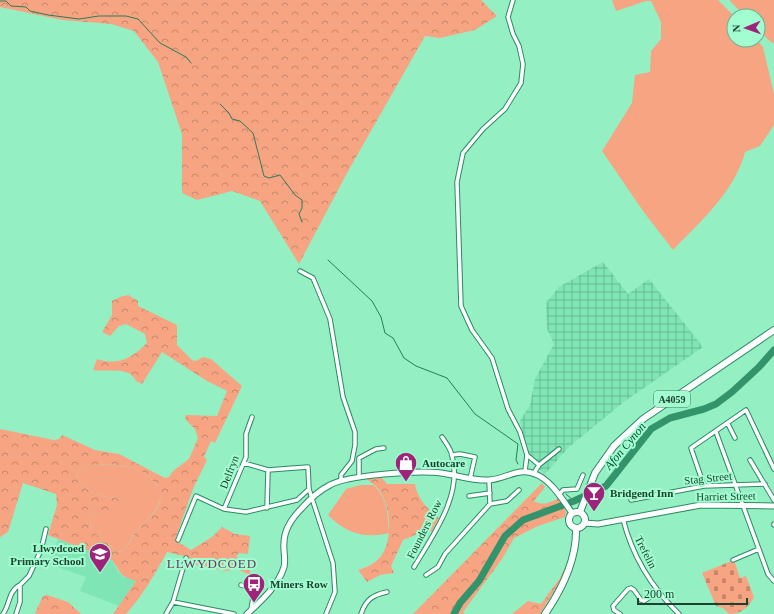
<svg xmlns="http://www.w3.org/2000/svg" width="774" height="614" font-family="'Times New Roman',serif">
	<defs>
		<pattern id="industrial-grid" width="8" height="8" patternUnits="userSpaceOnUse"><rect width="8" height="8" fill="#80e5b5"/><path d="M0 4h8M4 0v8" fill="none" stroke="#68bb94"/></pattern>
		<pattern id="forest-crowns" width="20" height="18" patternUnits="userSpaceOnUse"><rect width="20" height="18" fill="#f7a483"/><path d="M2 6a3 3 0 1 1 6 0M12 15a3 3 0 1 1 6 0" fill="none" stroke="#c7876c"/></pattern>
		<pattern id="cemetery-stones" width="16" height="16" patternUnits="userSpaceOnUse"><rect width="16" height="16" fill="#f7a483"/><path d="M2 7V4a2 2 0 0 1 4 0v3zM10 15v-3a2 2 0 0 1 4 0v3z" fill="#c7876c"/></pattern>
	</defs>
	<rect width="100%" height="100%" fill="#94f0c3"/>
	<!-- built -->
	<path fill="#80e5b5" d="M58 539 112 560 118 572 124 577 136 580 119 606 80 591 86 577 49 564Z"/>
	<!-- industrial -->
	<path fill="url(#industrial-grid)" d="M603 262 628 294 649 279 703 347 625 401 569 447 544 475 528 453 520 421 530 405 535 379 554 344 547 329 546 303 559 287Z"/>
	<!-- green -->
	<path fill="#f7a483" d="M612 0H718L734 16V40H757L763 47 774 94V125L760 146 745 152C735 191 701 221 673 250L643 211 602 151 632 103 635 75 650 72 651 51 661 39V22L651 1H646L616 11Z
		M729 0H774V43H772L758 30V16H745Z
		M86 465C110 464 137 462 154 482 159 487 162 491 161 498 158 511 145 522 137 530 130 537 129 547 122 552L117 551 91 530 90 522 93 514 100 512 123 499C102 496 92 497 77 480L78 471Z
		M360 485H374C387 498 388 515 389 533 365 539 345 533 328 515L346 489Z"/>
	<!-- forest -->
	<path fill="url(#forest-crowns)" fill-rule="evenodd" d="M0 0H481L497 16 475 30 440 38 425 36 347 173 299 264 260 201 232 191 197 200 182 193V134L158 62 134 31 111 24 62 20 0 7Z
		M128 295 138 301V306L177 325V345L192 360 196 361 203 357 211 359 242 386 215 443 211 441 204 457 207 460 193 489 175 540 191 550 212 537 222 527 235 534 250 536 248 554 239 553 236 556 238 558 250 561V575L237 569 226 571 193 564 188 557 167 552C155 574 143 595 126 614H113L136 581C118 575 122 574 112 560L48 535 57 505 56 494 23 483 8 532 0 537V429L54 440 59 439 62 435 95 450 119 454 165 478 169 477 173 471 189 459 198 438 195 429 185 419 186 415 217 416 227 391 207 381 162 352 142 384 136 381C131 366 107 372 93 370L97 359C118 366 132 358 147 343L145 334 126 324 119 326 110 336 102 332 112 315V301L120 297ZM86 465C110 464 137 462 154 482 159 487 162 491 161 498 159 511 145 522 137 530 131 537 129 547 122 552L117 551 91 530 90 522 93 514 100 512 112 516 123 499C102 496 92 497 77 480L78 471Z
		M382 478 387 484H415C417 498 428 510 439 518L432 531 420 533 403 540 391 566 394 573 380 575 367 582 358 570C364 568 370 566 375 562 394 548 392 510 380 491 377 486 371 482 366 479Z
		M542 483 545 487 534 501C542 506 551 503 558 498L566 512 565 517 538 526 514 538 502 559 463 612 465 614H413Z
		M567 563 563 577 540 614H512L528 601 541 604 560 578Z
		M47 595 68 602 81 614H37L35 613 43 596Z"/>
	<!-- cemetery -->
	<path fill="url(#cemetery-stones)" d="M734 560 740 578 746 576 754 597C748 608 741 614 729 614L723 608 716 606 702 573Z"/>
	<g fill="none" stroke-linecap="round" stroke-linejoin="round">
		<!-- stream -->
		<path stroke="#2c7b5a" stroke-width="1" d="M0 1H6L11 6 26 7 30 11 48 15 79 19 99 16H126L138 19 160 43 186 57 191 63
			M220 104 229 113 232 119 240 121 253 133 264 176 269 178 280 175 295 195 302 200V208L299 214 302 222
			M328 260 372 301 381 317 385 333 393 338 404 358 416 366 447 378 475 414 518 444 516 460 518 464
			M566 494 574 501"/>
		<!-- river -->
		<path stroke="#33946c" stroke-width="7" d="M454 614 460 603 479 581 505 536 523 520 574 501 606 486 651 429 670 418 704 409 716 404 732 392 759 367 774 350"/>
		<!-- minor casing -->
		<g stroke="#2a8a63" stroke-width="5.5">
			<path id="minor" d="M513 0 508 17 513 34 519 46 523 64 521 83 505 109 483 129 463 153 457 182 461 306 472 330 492 358 508 409 520 432 527 455 525 471
				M300 271 313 278 330 319 343 397 355 432V445L352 461 341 475V481
				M728 424 735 438
				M716 432 768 574 774 581
				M452 455 460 454 475 457 470 479
				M527 455 539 465 534 473
				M750 460 774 500
				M244 463 268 470 308 467 309 489
				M539 465 559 449
				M359 477V458L376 449 384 448
				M489 480 490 504
				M704 486 691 448 746 410 774 469
				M559 495 563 490 577 489 583 475
				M469 496 490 493
				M631 500 704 486 765 484
				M267 508 268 470
				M224 509 246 457V434L252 417
				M623 519C632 555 652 588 679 614
				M774 524V525
				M178 540 196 496 224 509 246 512 297 500 309 489 333 563 335 592 326 614
				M733 560 759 549
				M414 567C433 535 463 495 452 456 451 449 446 443 442 437
				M426 575 438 567 445 554 490 504 507 501 519 490
				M241 585 250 588 253 597 251 610
				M173 602 234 614
				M3 614C10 605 8 591 20 585
				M16 614 20 602V585L29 576 41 550 46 529
				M166 614 173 602 186 558
				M361 614C366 599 373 595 387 592
				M620 614 614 610 613 606 628 589 631 588 634 590 641 600 644 601 659 591"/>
		</g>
		<!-- secondary casing -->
		<g stroke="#2a8a63" stroke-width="7">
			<path id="secondary" d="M584 523 598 524 701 505 774 506
				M247 614C260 602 279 585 284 567 286 558 283 551 284 543 284 530 293 517 302 508 309 500 320 490 330 485 348 475 419 470 441 473 457 475 472 481 489 480 506 479 518 467 535 474 550 479 563 500 572 513"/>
		</g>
		<!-- primary casing -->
		<g stroke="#2a8a63" stroke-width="8">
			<path id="primary" d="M580 512 595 473 614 446 643 419 774 330
				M569 520a8 8 0 1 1 16 0a8 8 0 1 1-16 0Z
				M545 614C562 589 577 559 576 528"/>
		</g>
		<!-- minor -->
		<use href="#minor" stroke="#fff" stroke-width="3.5"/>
		<!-- secondary -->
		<use href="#secondary" stroke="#fff" stroke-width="5"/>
		<!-- primary -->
		<use href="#primary" stroke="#fff" stroke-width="6"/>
	</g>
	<!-- icons -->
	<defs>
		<g id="shop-pin" transform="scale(1.15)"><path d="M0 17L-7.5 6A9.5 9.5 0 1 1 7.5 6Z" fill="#9e247b" stroke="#a2fdd0"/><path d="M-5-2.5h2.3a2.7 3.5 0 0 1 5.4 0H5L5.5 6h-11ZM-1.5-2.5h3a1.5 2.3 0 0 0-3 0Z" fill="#fff"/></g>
		<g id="bar-pin" transform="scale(1.15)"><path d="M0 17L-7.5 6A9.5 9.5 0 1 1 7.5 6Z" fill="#9e247b" stroke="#a2fdd0"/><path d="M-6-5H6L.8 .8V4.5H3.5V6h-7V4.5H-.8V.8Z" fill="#fff"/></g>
		<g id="school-pin" transform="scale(1.15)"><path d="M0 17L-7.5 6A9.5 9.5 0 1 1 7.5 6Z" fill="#9e247b" stroke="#a2fdd0"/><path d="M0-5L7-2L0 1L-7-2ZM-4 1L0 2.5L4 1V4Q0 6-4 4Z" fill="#fff"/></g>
		<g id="bus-pin" transform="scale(1.15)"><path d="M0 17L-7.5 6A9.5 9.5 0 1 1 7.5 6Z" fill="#9e247b" stroke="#a2fdd0"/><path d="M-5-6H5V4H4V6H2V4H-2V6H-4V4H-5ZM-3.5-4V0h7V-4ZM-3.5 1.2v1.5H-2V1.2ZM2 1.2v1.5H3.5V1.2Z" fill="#fff"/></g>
	</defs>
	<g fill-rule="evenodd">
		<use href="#shop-pin" x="406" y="463"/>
		<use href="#bar-pin" x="594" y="493"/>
		<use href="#school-pin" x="100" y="554"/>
		<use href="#bus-pin" x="254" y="584"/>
	</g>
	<g text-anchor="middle" stroke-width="4" stroke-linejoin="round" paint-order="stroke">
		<!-- shield labels -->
		<rect fill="#a2fdd0" stroke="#447a61" stroke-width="1" x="654" y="391" width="36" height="16" rx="3"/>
		<g font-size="10" font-weight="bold" fill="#1c4231">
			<text x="672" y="403">A4059</text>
		</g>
		<!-- poi labels -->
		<g font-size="11" font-weight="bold" fill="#1c4231" stroke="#a2fdd0" text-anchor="start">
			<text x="422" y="467">Autocare</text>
			<text x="610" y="497">Bridgend Inn</text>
			<text x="84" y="552" text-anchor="end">Llwydcoed<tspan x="84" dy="13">Primary School</tspan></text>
			<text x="270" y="588">Miners Row</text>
		</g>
		<!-- street labels -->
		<g font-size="11" fill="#1c4231" stroke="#a2fdd0">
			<text transform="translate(229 472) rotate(-69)" y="4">Delfryn</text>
			<text transform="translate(708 478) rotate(-6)" y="4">Stag Street</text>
			<text transform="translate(726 496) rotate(-1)" y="4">Harriet Street</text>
			<text transform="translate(424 529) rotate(-63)" y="4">Founders Row</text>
			<text transform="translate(646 552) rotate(63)" y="4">Trefelin</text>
		</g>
		<!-- water labels -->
		<g font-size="12" font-style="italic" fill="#055438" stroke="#a2fdd0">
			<text transform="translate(625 446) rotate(-50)" y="4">Afon Cynon</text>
		</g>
		<!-- quarter labels -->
		<g font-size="13" letter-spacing="1" fill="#6f335a" stroke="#a2fdd0">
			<text x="212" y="568">LLWYDCOED</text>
		</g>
	</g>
	<!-- north arrow -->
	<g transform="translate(746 28) rotate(268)"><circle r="19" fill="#a2fdd0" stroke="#6cb290"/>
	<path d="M0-3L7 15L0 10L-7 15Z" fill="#9e247b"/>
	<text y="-6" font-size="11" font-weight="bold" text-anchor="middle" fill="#1c4231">N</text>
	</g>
	<!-- scale -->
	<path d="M638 598v6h109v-6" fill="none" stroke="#1c4231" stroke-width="2"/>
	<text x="644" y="598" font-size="12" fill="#1c4231" stroke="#a2fdd0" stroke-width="3" paint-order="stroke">200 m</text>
</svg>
